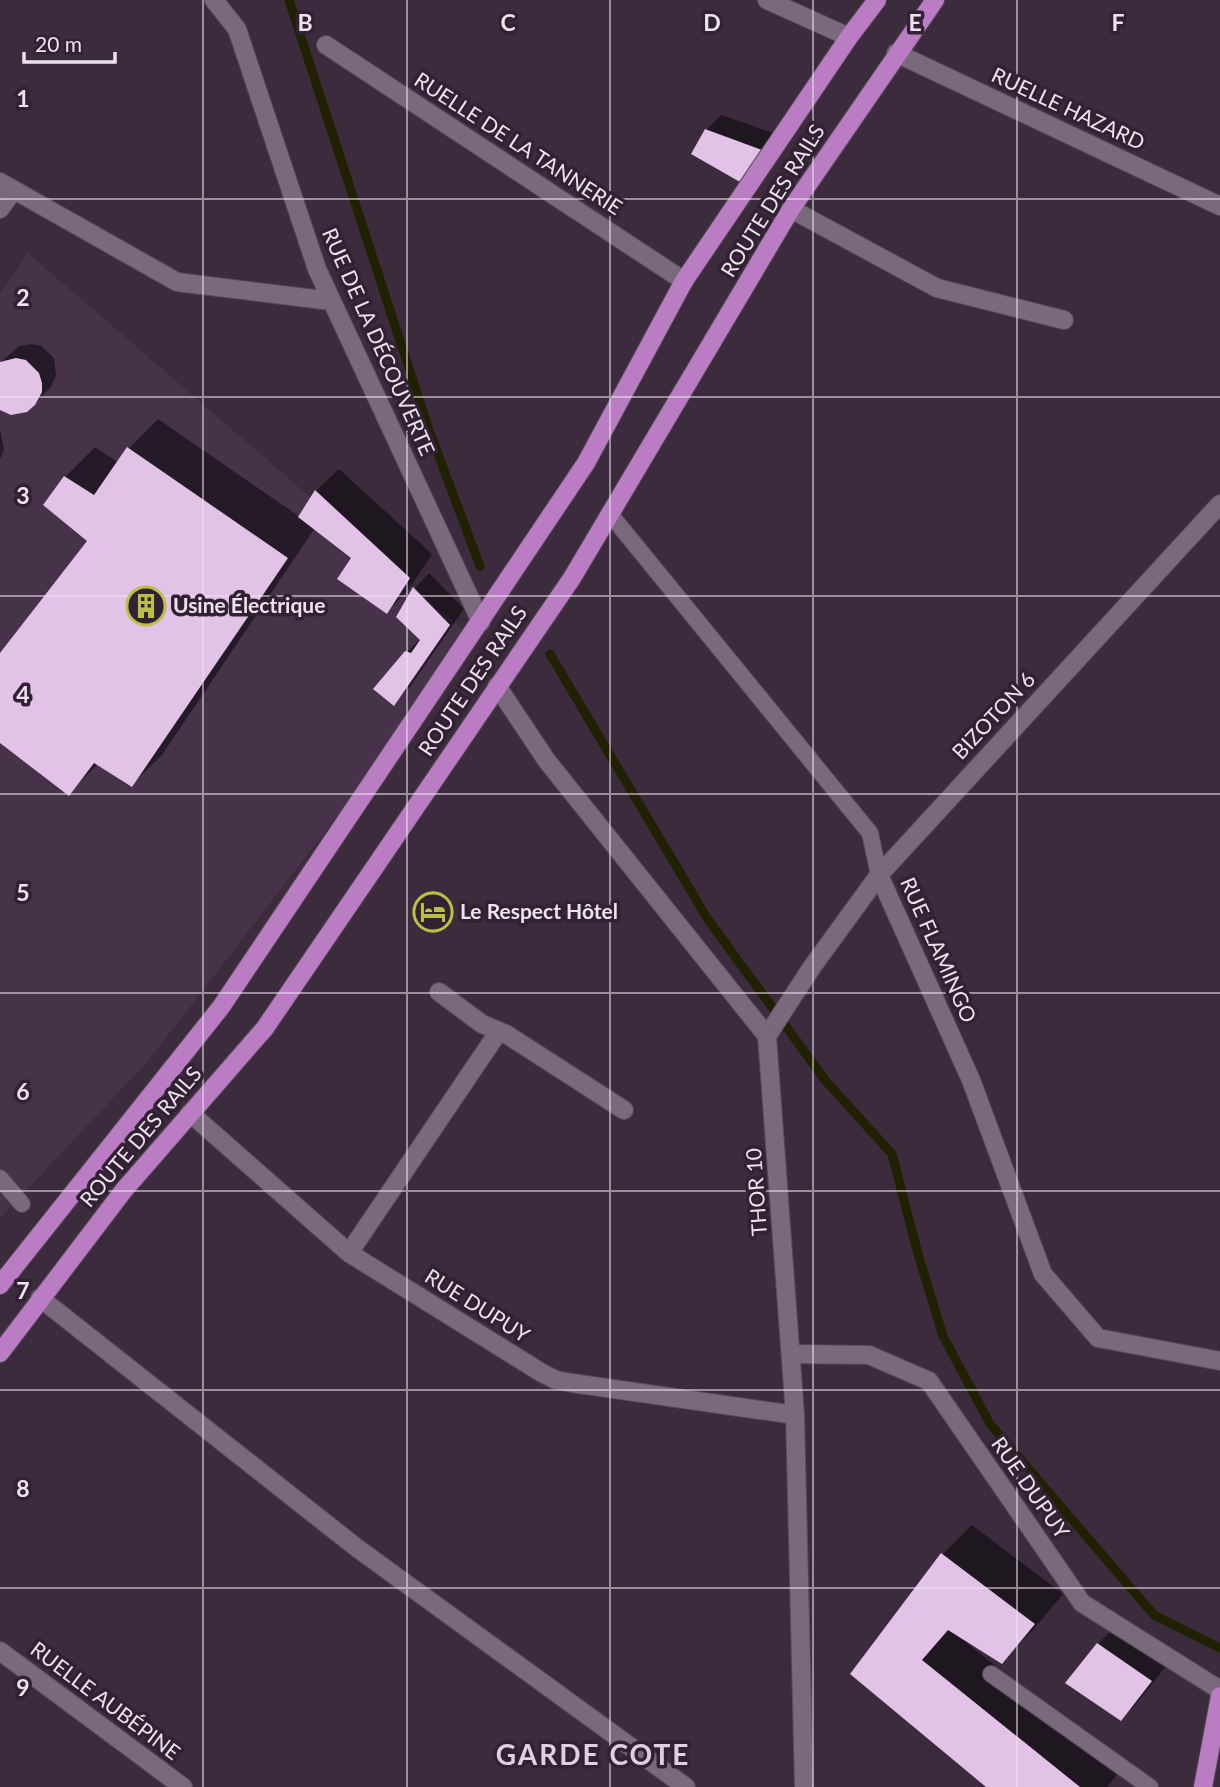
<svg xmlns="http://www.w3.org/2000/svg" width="1220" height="1787" font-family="Lato,sans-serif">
	<rect width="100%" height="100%" fill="#3b2b3d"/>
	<!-- built -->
	<path fill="#463249" d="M28 253 474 639 149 1060 0 1218V293Z"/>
	<!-- shadow -->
	<path fill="#0007" d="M721 115 776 134 755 165 740 180 706 130Z
		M32 344 41 346 54 358 56 376 50 388 34 404 0 407V363L19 346Z
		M158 419 300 517 316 491 339 469 432 554 409 589 387 612 353 558 315 528 162 755 132 784 98 764 69 793 0 741V656L90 540 46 505 65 477 95 447 119 463 129 448Z
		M0 429 4 450 0 459Z
		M429 573 464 609 409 688 394 703 406 653 421 638 398 617 415 588Z
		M972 1525 1063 1594 1031 1632 1001 1662 968 1641 967 1643 1122 1768 1107 1787H989L853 1674 943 1554Z
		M1113 1629 1166 1666 1136 1704 1121 1719 1098 1644Z"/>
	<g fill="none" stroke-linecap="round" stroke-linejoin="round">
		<!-- stream -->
		<path stroke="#1f2101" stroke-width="9" d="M289 0 429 430 480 566
			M550 654 707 918 825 1080 892 1154 918 1254 943 1336 990 1424 1154 1615 1220 1648"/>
	</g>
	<!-- building -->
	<path fill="#e3c2e8" d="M705 129 762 150 740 182 691 154Z
		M16 358 26 360 39 373 42 383V392L35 405 27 412 11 415 0 410V362Z
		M127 447 288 558 132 787 94 763 69 796 0 743V653L87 541 43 505 64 476 94 495Z
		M315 490 410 578 387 614 337 579 351 558 298 517Z
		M413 587 450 625 394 706 373 689 405 651 411 653 420 640 396 617Z
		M941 1553 1035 1624 1002 1664 948 1630 922 1660 1080 1787H986L850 1674Z
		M1097 1643 1152 1681 1121 1721 1065 1683Z"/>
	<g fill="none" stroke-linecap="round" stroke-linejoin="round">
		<!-- lane casing -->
		<g stroke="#574959" stroke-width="18">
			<path id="lane" d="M610 514 870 833 879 875
				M0 1178 22 1204
				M991 1674 1150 1787"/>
		</g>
		<!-- street casing -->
		<g stroke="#574959" stroke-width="20">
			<path id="street" d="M214 0 237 29 317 269 481 622
				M767 0 849 37
				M326 45 684 281
				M896 53 1220 206
				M0 182 177 282 331 301
				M0 209 13 191
				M791 209 937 288 1064 320
				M879 875 971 1080 1043 1274 1098 1338 1220 1361
				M439 992 482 1024 506 1034 624 1110
				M767 1036 812 967 879 875 1220 504
				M190 1113 349 1253 542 1373 556 1380 572 1383 795 1415
				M349 1253 499 1031
				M40 1298 357 1548 686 1787
				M792 1354 869 1355 929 1381 1082 1603 1220 1690"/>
		</g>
		<!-- secondary casing -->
		<g stroke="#574959" stroke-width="20">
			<path id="secondary" d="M497 686 547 761 767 1036 795 1415 804 1787
				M0 1651 183 1787"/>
		</g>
		<!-- primary casing -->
		<g stroke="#574959" stroke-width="20">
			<path id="primary" d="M0 1285 221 1007 586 463 684 281 849 37 877 0
				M0 1353 124 1190 265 1028 572 578 791 209 935 0
				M1203 1787 1220 1696"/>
		</g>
		<!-- lane -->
		<use href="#lane" stroke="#7a687d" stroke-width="16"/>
		<!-- street -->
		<use href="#street" stroke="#7a687d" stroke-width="18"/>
		<!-- secondary -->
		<use href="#secondary" stroke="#7a687d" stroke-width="18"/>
		<!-- primary -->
		<use href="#primary" stroke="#ba7dc3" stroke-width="18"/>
	</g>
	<!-- grid -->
	<path fill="none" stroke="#ede3ef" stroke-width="2" stroke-opacity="0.55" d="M203 0V1787M407 0V1787M610 0V1787M813 0V1787M1017 0V1787M0 199H1220M0 397H1220M0 596H1220M0 794H1220M0 993H1220M0 1191H1220M0 1390H1220M0 1588H1220"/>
	<!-- icons -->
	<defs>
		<g id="building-ring" transform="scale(2.0125)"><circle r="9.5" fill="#312133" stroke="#b9c046" stroke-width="1.5"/><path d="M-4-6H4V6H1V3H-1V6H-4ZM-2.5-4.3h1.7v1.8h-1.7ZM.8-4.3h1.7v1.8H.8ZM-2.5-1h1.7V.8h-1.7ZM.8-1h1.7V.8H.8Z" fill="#b9c046"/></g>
		<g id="hotel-ring" transform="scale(2.0125)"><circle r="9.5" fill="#312133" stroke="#b9c046" stroke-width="1.5"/><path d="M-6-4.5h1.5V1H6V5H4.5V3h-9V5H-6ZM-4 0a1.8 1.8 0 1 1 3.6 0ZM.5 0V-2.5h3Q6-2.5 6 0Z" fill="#b9c046"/></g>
	</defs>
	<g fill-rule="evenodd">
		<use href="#building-ring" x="146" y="606"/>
		<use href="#hotel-ring" x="433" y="912"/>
	</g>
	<g text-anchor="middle" stroke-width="7" stroke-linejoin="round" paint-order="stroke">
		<!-- street labels -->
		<g font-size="21" fill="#ede3ef" stroke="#312133">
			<text transform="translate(1068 109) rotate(25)" y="7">RUELLE HAZARD</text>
			<text transform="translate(518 144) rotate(33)" y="7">RUELLE DE LA TANNERIE</text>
			<text transform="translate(773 201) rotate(-58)" y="7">ROUTE DES RAILS</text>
			<text transform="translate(378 342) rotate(66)" y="7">RUE DE LA DÉCOUVERTE</text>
			<text transform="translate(473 681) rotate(-56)" y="7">ROUTE DES RAILS</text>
			<text transform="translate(994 716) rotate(-47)" y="7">BIZOTON 6</text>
			<text transform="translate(938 950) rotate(66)" y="7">RUE FLAMINGO</text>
			<text transform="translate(141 1137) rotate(-50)" y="7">ROUTE DES RAILS</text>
			<text transform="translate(757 1192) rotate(-94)" y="7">THOR 10</text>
			<text transform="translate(477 1306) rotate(32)" y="7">RUE DUPUY</text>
			<text transform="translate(1030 1488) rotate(55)" y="7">RUE DUPUY</text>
			<text transform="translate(105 1701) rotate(37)" y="7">RUELLE AUBÉPINE</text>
		</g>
		<!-- poi labels -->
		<g font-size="21" font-weight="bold" fill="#ede3ef" stroke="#312133" text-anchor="start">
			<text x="173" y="613">Usine Électrique</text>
			<text x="460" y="919">Le Respect Hôtel</text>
		</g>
		<!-- district labels -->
		<g font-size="28" font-weight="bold" letter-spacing="2" fill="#e1cde4" stroke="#312133">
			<text x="593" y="1765">GARDE COTE</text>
		</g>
	</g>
	<g font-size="23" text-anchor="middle" font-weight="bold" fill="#ede3ef" stroke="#312133" stroke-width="7" stroke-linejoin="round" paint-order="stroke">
		<text x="305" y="31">B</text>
		<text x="508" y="31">C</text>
		<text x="712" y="31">D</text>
		<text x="915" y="31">E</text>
		<text x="1118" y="31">F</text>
		<text x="23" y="107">1</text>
		<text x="23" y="306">2</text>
		<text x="23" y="504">3</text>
		<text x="23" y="703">4</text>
		<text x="23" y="901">5</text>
		<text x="23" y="1100">6</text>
		<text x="23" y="1299">7</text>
		<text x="23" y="1497">8</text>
		<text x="23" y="1696">9</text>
	</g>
	<!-- scale -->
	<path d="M24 52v10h91v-10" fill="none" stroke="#ede3ef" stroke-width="3.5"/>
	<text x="35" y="52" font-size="21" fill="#ede3ef" stroke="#312133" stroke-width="5" paint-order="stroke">20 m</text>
</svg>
